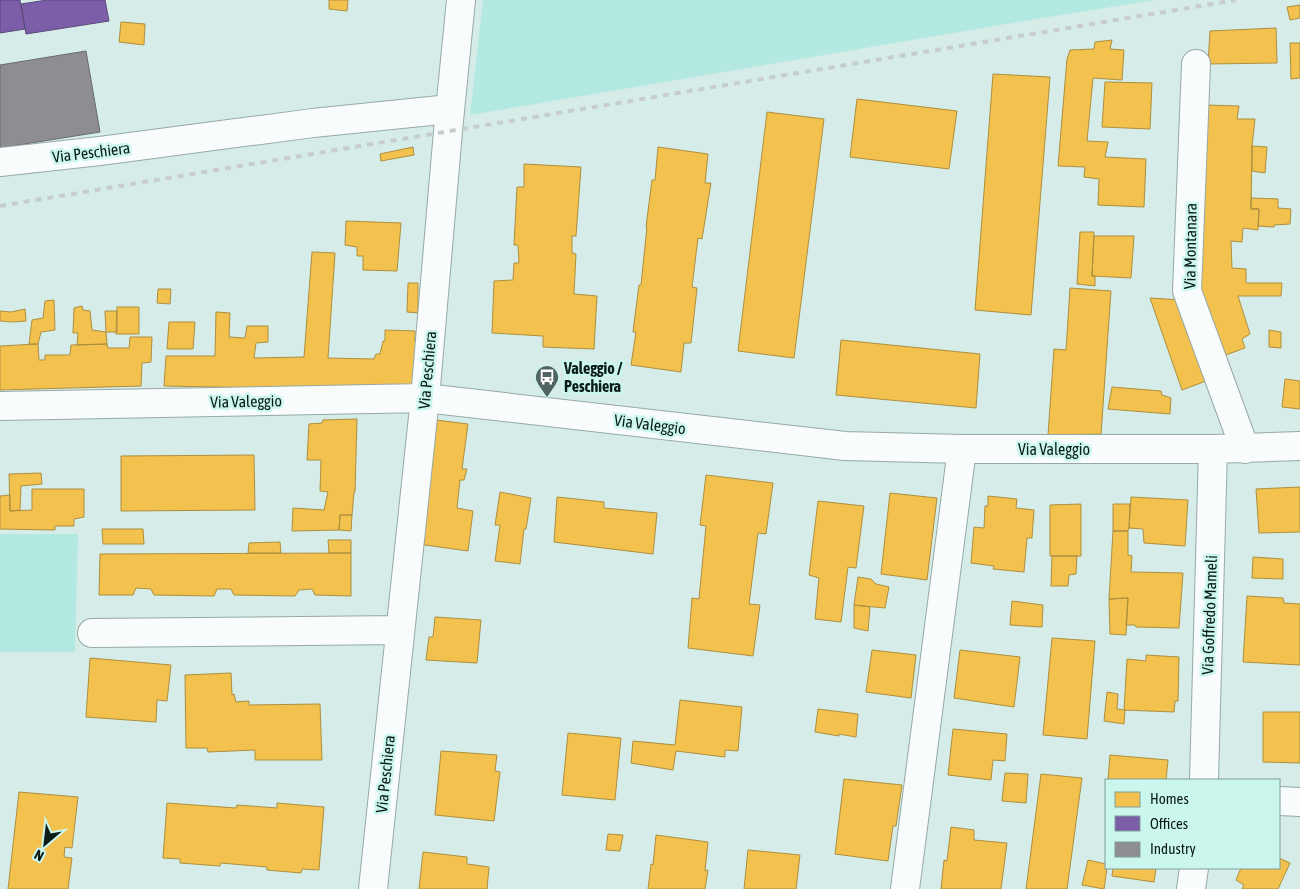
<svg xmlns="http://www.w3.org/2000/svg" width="1300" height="889" font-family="'Asap Condensed',sans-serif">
	<rect width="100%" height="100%" fill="#d5ece8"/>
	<!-- green -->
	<path fill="#b3e9e0" d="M483 0H1155L1042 18 470 115Z
		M0 534H78L75 652H0Z"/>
	<!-- homes -->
	<path fill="#f2c14e" stroke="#ad8f3e" d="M329 0H348L347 11 329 9Z
		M1300 5V18L1290 20 1287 7Z
		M121 22 145 24 144 45 119 42Z
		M1276 28 1277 63 1208 64 1210 31Z
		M1112 40 1110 49 1124 50 1122 80 1093 78 1087 141 1108 142 1105 157 1146 159 1144 207 1098 205 1099 179 1084 177 1085 167 1058 166 1067 59 1070 50 1094 49 1095 42Z
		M1290 43H1300V78L1291 79Z
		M993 74 1050 77 1031 315 975 310Z
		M1105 82 1152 83 1150 129 1102 127Z
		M857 99 957 111 949 169 850 157Z
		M1206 105 1239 106 1237 119H1255L1252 146 1251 209H1259L1258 230 1243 228 1242 242 1231 241 1232 268 1246 269V283H1282L1281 296H1238L1250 334 1242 339 1245 348 1220 357 1198 293Z
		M767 112 824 119 794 358 738 351Z
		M1252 146 1267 147 1265 173 1252 171Z
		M413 147 414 155 381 161 380 154Z
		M658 147 708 154 705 183H711L702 239 698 238 692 287 697 288 691 343H684L681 372 631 365 636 332H633L639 285H641L647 227H646L652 180H655Z
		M524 164 581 167 576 236H572V253L576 254 574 294 597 296 594 349 543 347V336L492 333 494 281 513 280 514 263H519L518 245H514L517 187H524Z
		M1251 198 1278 199V208L1291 209 1290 224 1274 225V227L1258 226 1259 209H1251Z
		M346 221 401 223 397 271 363 270V256H357V247L345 245Z
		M1080 232H1094L1092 276H1095V286L1077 284Z
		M1094 236H1134L1131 278 1092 276Z
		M312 252 335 253 328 358 374 359 376 354H380L383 341H385V330L415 331V342L417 343 415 391 164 386 166 356H215L216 312 230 313 229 337 245 338 247 326H268V342L256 343 254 358 304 357Z
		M408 283H418V313L407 312Z
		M1070 288 1111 291 1101 434 1048 435 1054 349 1066 350Z
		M158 289H171L170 304 157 303Z
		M1150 298 1182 300 1209 380 1182 390Z
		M54 300 55 330 41 332 38 344H29L32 320 43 318 45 301Z
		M82 306 83 310 90 311 92 330 106 332 107 344 77 345 78 333H73L74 308Z
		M117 307H139V334H116Z
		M25 309 26 321 12 322 0 321V311L11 312Z
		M105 311H117V332H106Z
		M169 322H195L193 349H167Z
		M1269 330 1281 332V348L1269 347Z
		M130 337H152L151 362 142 363 141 386 0 390V346L38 344 39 360H45V355H70L71 345 107 344 108 348H129Z
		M841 340 980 354 976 408 836 395Z
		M1285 379 1300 381V409L1282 407Z
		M1112 387 1161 391 1162 395 1171 398 1170 414 1108 409Z
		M357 419 355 492H354L352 515H340L339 530 292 531 293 508 324 510 328 492 320 491 321 460H307L309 424 322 423 323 420Z
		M436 420 468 424 462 469H467L464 480H460L457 508 473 511 468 551 418 544Z
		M254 455 255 510 121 511V456Z
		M41 473 42 484 21 486 20 510 10 511 9 474Z
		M706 475 773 483 766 534 758 533 749 604 760 605 753 656 688 648 692 598 699 599 706 526 700 525Z
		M1300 487V532L1259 533 1256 489Z
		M32 489H84V517L74 519V526H55V530L0 529V496L10 495V511L32 510Z
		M500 492 531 498 526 529H524L520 564 495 561 500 525H495Z
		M890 493 937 498 927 580 881 574Z
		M988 496 1017 499 1016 508 1034 510 1032 538H1027L1024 572 993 569 994 566 971 563 974 527 984 528 985 506H988Z
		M557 497 604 502V508L657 513 653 554 554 542Z
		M1131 497 1188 500 1185 546 1144 543 1143 529 1129 528Z
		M818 501 864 506 856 568 848 567 841 622 815 619 819 578 809 575Z
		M1081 504V556H1050V505Z
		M1113 504H1130L1129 528 1128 531H1113Z
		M340 515H352L351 531 339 530Z
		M102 529H143L144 544H103Z
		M1113 531H1128V555L1132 556 1131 572 1183 573 1179 628 1136 627 1135 625H1126L1128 598 1109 599Z
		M328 540H351V553H329Z
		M280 542 281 553H248L249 543Z
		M351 553V596L315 595 312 589 299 590 295 596 234 595 231 589H217L214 596 154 595 151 589 136 588 133 595H99L100 554Z
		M1052 556H1077L1076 574 1069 575 1068 586H1051Z
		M1253 557 1283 559V579L1252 578Z
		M858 577 871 579 876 584 889 587 885 608 854 605Z
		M1247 596 1283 598 1284 603 1300 604V665L1243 662Z
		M1128 598 1126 635 1110 634 1109 599Z
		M1012 601 1043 605 1042 627 1010 625Z
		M854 605 870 607 868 631 854 628Z
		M435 617 481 620 477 663 426 660 429 637H433Z
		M1052 638 1095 641 1087 739 1043 735Z
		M872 650 916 655 911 698 866 692Z
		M960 650 1020 657 1014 707 954 698Z
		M1146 655 1179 657 1178 701H1175L1174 712 1124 710 1127 659 1146 661Z
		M90 658 171 665 167 701 157 700 156 722 86 717Z
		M231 673 232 695 234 694 236 702 249 701V705L320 704 322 760H255V750L208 752 207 748H186L185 675Z
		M1107 692 1118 694 1117 709 1125 710 1124 724 1104 721Z
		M680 700 742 707 738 751 725 750V757L676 751 673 770 631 763 633 741 675 745Z
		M818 709 858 714 856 737 839 734V736L815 732Z
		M1263 712H1300V763L1263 762Z
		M953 729 1007 734 1005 761 993 760 991 780 948 775Z
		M568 733 621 738 615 800 562 795Z
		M441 751 497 755 495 771 500 772 494 821 435 815Z
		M1110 755 1168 760 1166 780H1108Z
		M1005 773 1028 774 1026 803 1002 801Z
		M1041 774 1082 778 1067 889H1026Z
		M844 779 902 785 896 826H893L888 861 835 854Z
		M19 792 78 797 72 848 65 847 64 857 72 858 68 889H8Z
		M167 803 236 808 237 805 277 808V803L324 807 319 870 302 869 301 873 267 870V867L221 863 220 866 180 863V859L163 858Z
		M951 827 974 830V840L1007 843 1001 889H941L944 860 947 861Z
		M608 834 623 835 620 851 606 850Z
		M656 835 708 842 705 871 708 870 705 889H648L651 864 653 865Z
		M748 850 800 855 796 889H744Z
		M423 852 467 857V864L489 867 487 889H419Z
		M1279 858 1290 863 1278 889H1242L1244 885 1236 880 1241 868H1279Z
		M1088 860 1106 864 1107 868 1104 889 1082 885Z
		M1113 868H1156L1154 882 1112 876Z"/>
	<!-- offices -->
	<path fill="#7b5ea7" stroke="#594a7c" d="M0 0H20L25 29 0 33Z
		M47 0H105L109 21 26 34 21 4Z"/>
	<!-- industry -->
	<path fill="#8d8d92" stroke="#666b6d" d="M86 51 100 132 0 148V65Z"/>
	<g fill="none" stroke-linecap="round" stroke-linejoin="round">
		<!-- minor casing -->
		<g stroke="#97a9a6" stroke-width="30">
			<path id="minor" d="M1196 64 1187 291 1245 449
				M0 162 100 151 313 123 450 109
				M0 406 425 398 845 446 962 449H1213L1300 446
				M92 633 399 630
				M1204 780 1213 449
				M1279 801 1300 802
				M373 889 425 398 448 131 461 0
				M905 889 962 449
				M1191 889 1194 868"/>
		</g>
		<!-- minor -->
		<use href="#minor" stroke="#f9fcfc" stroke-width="28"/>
		<!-- rail -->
		<path stroke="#c7cdcd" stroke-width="4" stroke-dasharray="6 6" stroke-linecap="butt" d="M0 206 1236 0"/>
	</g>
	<!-- icons -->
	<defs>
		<g id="bus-pin" transform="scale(1.25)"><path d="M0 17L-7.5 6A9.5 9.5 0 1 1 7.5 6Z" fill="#526461" stroke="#cbf6ee"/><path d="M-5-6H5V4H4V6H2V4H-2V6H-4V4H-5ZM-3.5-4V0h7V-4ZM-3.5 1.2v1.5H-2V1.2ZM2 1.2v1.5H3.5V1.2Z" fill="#fff"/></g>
	</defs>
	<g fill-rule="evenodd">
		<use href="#bus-pin" x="547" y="377"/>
	</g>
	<g text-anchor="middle" stroke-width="5" stroke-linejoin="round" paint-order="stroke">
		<!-- street labels -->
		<g font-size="16" fill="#0b1b18" stroke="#cbf6ee">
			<text transform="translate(91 152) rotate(-7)" y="6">Via Peschiera</text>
			<text transform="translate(1190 246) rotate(-89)" y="6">Via Montanara</text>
			<text transform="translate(427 370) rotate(-85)" y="6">Via Peschiera</text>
			<text transform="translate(246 401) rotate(-1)" y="6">Via Valeggio</text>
			<text transform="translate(650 424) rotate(7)" y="6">Via Valeggio</text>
			<text x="1054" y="455">Via Valeggio</text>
			<text transform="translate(1209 615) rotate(-88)" y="6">Via Goffredo Mameli</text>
			<text transform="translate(385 774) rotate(-84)" y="6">Via Peschiera</text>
		</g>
		<!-- poi labels -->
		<g font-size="16" font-weight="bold" fill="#0b1b18" stroke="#cbf6ee" text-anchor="start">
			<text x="564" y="374">Valeggio /<tspan x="564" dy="18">Peschiera</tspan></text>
		</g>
	</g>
	<!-- legend -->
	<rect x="1105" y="779" width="175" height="90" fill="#cbf6ee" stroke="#7e9e98"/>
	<rect x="1115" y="792" width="25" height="15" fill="#f2c14e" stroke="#7e9e98"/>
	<text x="1150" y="804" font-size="15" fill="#0b1b18">Homes</text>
	<rect x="1115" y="816" width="25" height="15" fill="#7b5ea7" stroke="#7e9e98"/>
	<text x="1150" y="829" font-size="15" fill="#0b1b18">Offices</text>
	<rect x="1115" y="842" width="25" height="15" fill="#8d8d92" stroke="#7e9e98"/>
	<text x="1150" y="854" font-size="15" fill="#0b1b18">Industry</text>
	<!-- north arrow -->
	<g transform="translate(45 844) rotate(208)" stroke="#cbf6ee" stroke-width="4" paint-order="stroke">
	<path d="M0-4L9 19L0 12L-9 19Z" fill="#0b1b18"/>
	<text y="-8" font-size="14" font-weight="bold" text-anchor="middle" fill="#0b1b18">N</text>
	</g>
</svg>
